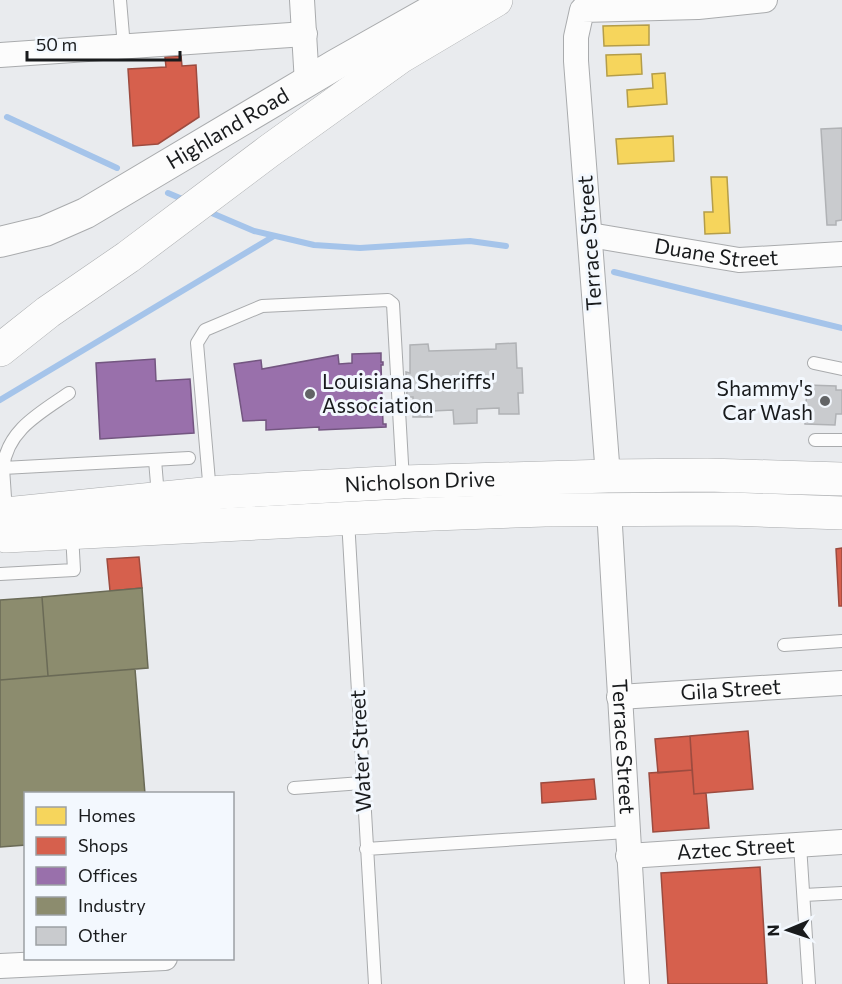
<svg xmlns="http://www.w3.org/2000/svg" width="842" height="984" font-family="Commissioner,sans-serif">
	<rect width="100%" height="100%" fill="#e9ebee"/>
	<!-- homes -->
	<path fill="#f6d55c" stroke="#b49d49" stroke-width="1.5" d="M649 25V45L604 46 603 26Z
		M641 54 642 74 607 76 606 55Z
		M665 73 667 104 628 107 627 90 653 88 652 74Z
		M673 136 674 161 618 164 616 139Z
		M711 177H727L730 233 705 234 704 212H713Z"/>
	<!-- shops -->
	<path fill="#d6604d" stroke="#9d4b3f" stroke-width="1.5" d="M181 56 182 66 196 65 199 117 158 144 133 146 128 69 166 67 165 57Z
		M842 548V606H839L836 549Z
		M139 557 142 588 110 591 107 559Z
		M748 731 753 789 694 794 690 736Z
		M690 736 692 770 658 773 655 739Z
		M692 770 694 794 706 793 709 828 653 832 649 773Z
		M594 779 596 799 542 803 541 783Z
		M760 867 767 984H668L661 873Z"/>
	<!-- offices -->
	<path fill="#9970ab" stroke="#735680" stroke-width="1.5" d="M381 353V362H383V365H381L383 424H386V427L319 430V427L266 430V420L243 421 234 364 261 360 262 369 338 355 339 364 352 363V354Z
		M155 359 156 381 190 379 194 433 100 439 96 363Z"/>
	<!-- industry -->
	<path fill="#8c8c6e" stroke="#6a6a56" stroke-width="1.5" d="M142 588 148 668 48 676 42 597Z
		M42 597 48 676 0 680V600Z
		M135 669 145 794H26V845L0 847V680Z"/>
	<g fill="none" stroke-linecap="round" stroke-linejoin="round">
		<!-- stream -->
		<path stroke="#a5c4ea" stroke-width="6" d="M7 117 117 168
			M168 193 187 201
			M207 211 254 231 314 245 360 248 470 241 506 246
			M614 272 842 328
			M0 400 274 236"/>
	</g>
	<!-- building -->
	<path fill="#c9cbce" stroke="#b0b2b5" stroke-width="1.5" d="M842 128V220L836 221V225H827L821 129Z
		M516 343 517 368H522L523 393H518L519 414H499V408L477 409V423L454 424 453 410 432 411V417H413V397H407L406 372 410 373V345L428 344 429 351 496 349V344Z
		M807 385 836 386V390H842V414H836L835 425 805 424Z"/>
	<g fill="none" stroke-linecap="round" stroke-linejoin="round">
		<!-- service casing -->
		<g stroke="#a9abad" stroke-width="14">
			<path id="service" d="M120 0 124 47
				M814 363 842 369
				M815 440H842
				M155 460 158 496
				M3 468C7 430 40 413 69 393
				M210 493 197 343 205 330 262 306 388 300 393 304 403 481
				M6 512 3 468 189 458
				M348 520 375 984
				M0 574 74 570 72 534
				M784 645 842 641
				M294 788 362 783
				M800 845 809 984
				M366 849 627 832
				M804 895 842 893"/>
		</g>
		<!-- minor casing -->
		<g stroke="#a9abad" stroke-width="26">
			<g id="minor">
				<path d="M302 0 307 83"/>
				<path d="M0 55 305 34"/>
				<path id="s1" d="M590 235 739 260 842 254"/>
				<path d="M608 476 576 61V37L582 10 698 7 765 0"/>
				<path id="s2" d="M609 509 637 984"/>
				<path id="s3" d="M619 697 842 683"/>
				<path id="s4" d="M628 856 842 842"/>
				<path d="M0 966 165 958"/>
			</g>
		</g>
		<!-- tertiary casing -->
		<g stroke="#a9abad" stroke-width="32">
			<g id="tertiary">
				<path id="s5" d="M0 242 45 231 86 213 335 65 450 0"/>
			</g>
		</g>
		<!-- primary casing -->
		<g stroke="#a9abad" stroke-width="34">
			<g id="primary">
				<path id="s6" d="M0 517 6 514 223 492 403 482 608 476 707 475 842 479"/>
				<path d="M0 534 6 536 433 514 545 510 731 509 842 513"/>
			</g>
		</g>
		<!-- motorway casing -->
		<g stroke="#a9abad" stroke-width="34">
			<path id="motorway" d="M0 350 48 312 128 257 269 151 400 57 496 0"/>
		</g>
		<!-- service -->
		<use href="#service" stroke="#fcfcfc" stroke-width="12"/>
		<!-- minor -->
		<use href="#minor" stroke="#fcfcfc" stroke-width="24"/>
		<!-- tertiary -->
		<use href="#tertiary" stroke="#fcfcfc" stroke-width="30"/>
		<!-- primary -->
		<use href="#primary" stroke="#fcfcfc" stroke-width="33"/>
		<!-- motorway -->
		<use href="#motorway" stroke="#fcfcfc" stroke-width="33"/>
	</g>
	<!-- markers -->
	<g fill="#626466" stroke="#f3f8fe" stroke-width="2">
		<circle cx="310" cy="394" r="6"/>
		<circle cx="825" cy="401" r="6"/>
	</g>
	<g text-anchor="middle" stroke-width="6" stroke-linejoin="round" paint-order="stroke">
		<!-- street labels -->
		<g font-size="21" fill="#191b1d" stroke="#f3f8fe">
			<text dy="7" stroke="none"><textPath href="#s5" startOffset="256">Highland Road</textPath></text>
			<text transform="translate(590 243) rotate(-94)" y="7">Terrace Street</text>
			<text dy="7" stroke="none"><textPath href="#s1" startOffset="128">Duane Street</textPath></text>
			<text dy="7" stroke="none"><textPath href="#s6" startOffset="422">Nicholson Drive</textPath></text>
			<text dy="7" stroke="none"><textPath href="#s3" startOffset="112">Gila Street</textPath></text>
			<text dy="7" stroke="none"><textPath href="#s2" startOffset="238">Terrace Street</textPath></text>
			<text transform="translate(361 751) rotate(-93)" y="7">Water Street</text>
			<text dy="7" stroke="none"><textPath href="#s4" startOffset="108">Aztec Street</textPath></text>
		</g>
		<!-- poi labels -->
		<g font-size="21" fill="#191b1d" stroke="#f3f8fe" text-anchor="start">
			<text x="322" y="389">Louisiana Sheriffs'<tspan x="322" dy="24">Association</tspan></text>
			<text x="813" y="396" text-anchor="end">Shammy's<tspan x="813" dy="24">Car Wash</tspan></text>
		</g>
	</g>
	<!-- legend -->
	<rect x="24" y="792" width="210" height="168" fill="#f3f8fe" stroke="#9ca0a4" stroke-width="1.5"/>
	<rect x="36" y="807" width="30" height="18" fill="#f6d55c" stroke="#9ca0a4" stroke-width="1.5"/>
	<text x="78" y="822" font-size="18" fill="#191b1d">Homes</text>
	<rect x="36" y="837" width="30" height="18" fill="#d6604d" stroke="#9ca0a4" stroke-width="1.5"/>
	<text x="78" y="852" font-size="18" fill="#191b1d">Shops</text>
	<rect x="36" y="867" width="30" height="18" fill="#9970ab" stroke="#9ca0a4" stroke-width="1.5"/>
	<text x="78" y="882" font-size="18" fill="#191b1d">Offices</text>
	<rect x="36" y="897" width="30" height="18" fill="#8c8c6e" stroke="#9ca0a4" stroke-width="1.5"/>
	<text x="78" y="912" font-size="18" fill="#191b1d">Industry</text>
	<rect x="36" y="927" width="30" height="18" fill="#c9cbce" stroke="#9ca0a4" stroke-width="1.5"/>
	<text x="78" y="942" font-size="18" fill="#191b1d">Other</text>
	<!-- north arrow -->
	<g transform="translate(788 930) rotate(268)" stroke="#f3f8fe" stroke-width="4.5" paint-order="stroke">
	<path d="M0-4.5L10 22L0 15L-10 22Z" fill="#191b1d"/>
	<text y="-9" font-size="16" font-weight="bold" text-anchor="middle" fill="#191b1d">N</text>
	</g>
	<!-- scale -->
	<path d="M27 51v9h153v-9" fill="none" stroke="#191b1d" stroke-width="3"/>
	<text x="36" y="51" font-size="18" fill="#191b1d" stroke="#f3f8fe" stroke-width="4.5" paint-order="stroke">50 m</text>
</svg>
